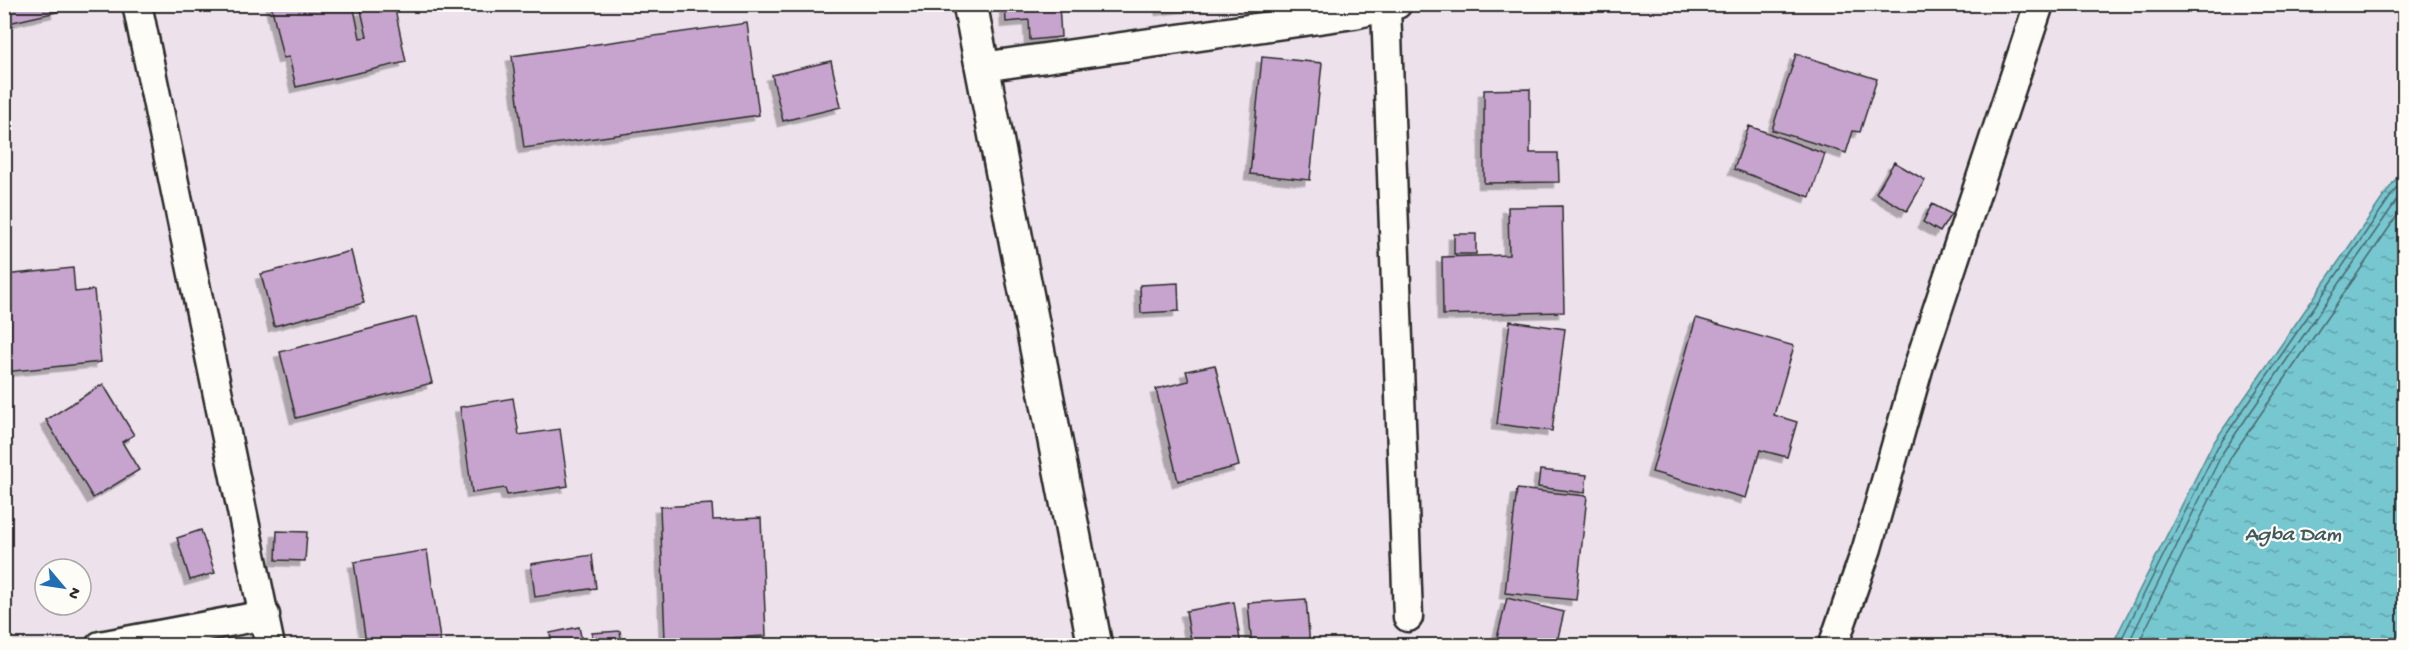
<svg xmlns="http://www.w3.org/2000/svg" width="2409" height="650" font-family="'Gochi Hand',sans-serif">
	<defs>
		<pattern id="water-ripples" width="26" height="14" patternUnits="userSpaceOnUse" patternTransform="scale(1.5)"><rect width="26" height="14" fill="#77c7d1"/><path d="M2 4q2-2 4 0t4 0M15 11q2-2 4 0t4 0" fill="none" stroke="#62a2aa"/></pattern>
		<filter id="shadow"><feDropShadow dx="-5.5" dy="5.5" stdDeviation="0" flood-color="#0004"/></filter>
	</defs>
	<rect width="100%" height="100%" fill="#ede2eb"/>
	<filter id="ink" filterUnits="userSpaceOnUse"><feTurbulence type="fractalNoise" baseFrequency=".0167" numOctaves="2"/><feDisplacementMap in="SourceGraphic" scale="12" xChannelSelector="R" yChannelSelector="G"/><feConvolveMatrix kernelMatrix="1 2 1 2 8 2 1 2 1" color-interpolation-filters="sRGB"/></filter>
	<g filter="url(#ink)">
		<!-- water -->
		<path fill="url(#water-ripples)" stroke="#59898f" stroke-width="1.5" d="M2404 167V645H2112L2212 445Z"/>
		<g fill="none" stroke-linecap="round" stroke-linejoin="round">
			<!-- shore -->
			<path stroke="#49696d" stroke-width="1.5" d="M2118 646 2217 448 2404 177
				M2127 646 2223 452 2404 190
				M2137 646 2231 457 2404 206"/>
		</g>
		<!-- building -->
		<path fill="#c7a4ce" stroke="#2b2b2b" stroke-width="1.5" filter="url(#shadow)" d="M4 4H56L57 12 4 24Z
			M271 4H353L360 38 367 37 361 10 394 4 406 62 296 87 289 57 283 58Z
			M1005 4H1059L1061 37 1030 40 1029 20 1006 22Z
			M1160 4H1211L1161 10Z
			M747 23 759 115 524 148 512 56Z
			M1796 54 1877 79 1860 132 1853 131 1846 153 1772 130Z
			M1262 57 1322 63 1310 180 1250 174Z
			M831 61 841 107 783 121 772 75Z
			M1530 89V153H1558L1559 182 1484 183V90Z
			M1749 126 1825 154 1810 197 1734 169Z
			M1894 162 1925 180 1907 211 1876 193Z
			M1932 204 1951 214 1940 232 1923 222Z
			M1562 206 1564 312 1443 315 1442 257 1509 255 1508 207Z
			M1454 234H1476V254H1454Z
			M351 251 364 303 274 326 261 274Z
			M73 268 75 292 94 290 101 362 4 372V275Z
			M1178 283 1179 311 1141 313 1140 285Z
			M416 317 432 383 296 418 280 352Z
			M1696 318 1794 346 1774 415 1797 422 1787 457 1760 450 1746 498 1652 472Z
			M1510 321 1565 329 1552 431 1497 424Z
			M1215 365 1239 466 1178 481 1156 389 1189 381 1186 371Z
			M103 384 134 435 122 442 139 470 93 498 46 420Z
			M513 398 519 435 560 429 568 486 507 495 505 488 472 493 460 407Z
			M1540 470 1587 475 1585 493 1538 487Z
			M1517 489 1587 496 1576 600 1505 593Z
			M712 504 713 520 761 518 766 636 665 641 660 507Z
			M201 530 215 573 190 580 177 538Z
			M277 531 307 532 305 561 276 560Z
			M427 550 441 646H350L366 643 354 562Z
			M592 555 596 588 535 597 531 564Z
			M1507 598 1564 612 1556 646H1495Z
			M1306 599 1310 646H1252L1248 603Z
			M1234 602 1241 646H1192L1186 611Z
			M579 627 583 646H552L550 633Z
			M620 631 622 646H593L592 633Z"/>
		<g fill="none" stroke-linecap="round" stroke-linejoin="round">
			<!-- minor casing -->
			<g stroke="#2b2b2b" stroke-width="33">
				<path id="minor" d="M137 4 270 646
					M1386 7 1408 617
					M982 67 1354 14 1397 4
					M100 646 265 615
					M1833 646 1867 548 1920 362 2039 4"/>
			</g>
			<!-- primary casing -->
			<g stroke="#2b2b2b" stroke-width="38">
				<path id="primary" d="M970 4 1095 646"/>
			</g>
			<!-- minor -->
			<use href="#minor" stroke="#fdfcf7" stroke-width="28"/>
			<!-- primary -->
			<use href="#primary" stroke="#fdfcf7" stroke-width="33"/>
		</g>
	</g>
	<g text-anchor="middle" stroke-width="4.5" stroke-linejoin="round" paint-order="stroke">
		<!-- water labels -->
		<g font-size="22" font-style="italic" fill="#425a5d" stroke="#fdfcf7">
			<text x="2293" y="540">Agba Dam</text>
		</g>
	</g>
	<!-- margin -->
	<rect width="2409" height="650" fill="none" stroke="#fdfcf7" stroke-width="24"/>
	<rect x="12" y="12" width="2385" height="626" fill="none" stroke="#2b2b2b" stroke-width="2" filter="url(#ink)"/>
	<!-- north arrow -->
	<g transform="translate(63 587) rotate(119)"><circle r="28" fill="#fdfcf7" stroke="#a9a8a5" stroke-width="1.5"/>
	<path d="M0-4.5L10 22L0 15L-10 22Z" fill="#1f6fb2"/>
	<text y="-9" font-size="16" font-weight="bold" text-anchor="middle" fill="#2b2b2b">N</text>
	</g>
</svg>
